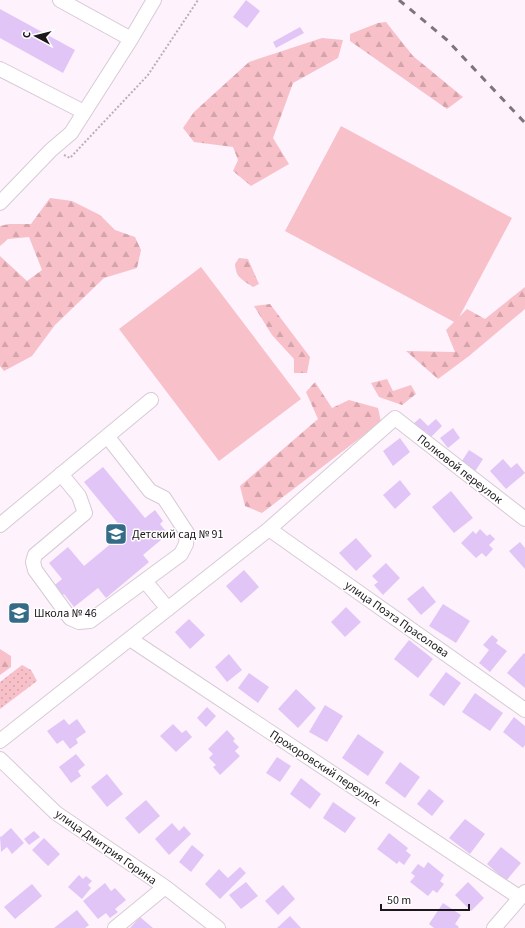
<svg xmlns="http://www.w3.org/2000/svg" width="525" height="928" font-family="'Source Sans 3',sans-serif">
	<defs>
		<pattern id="forest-firs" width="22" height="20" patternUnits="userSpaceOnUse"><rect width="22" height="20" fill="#f8c0c8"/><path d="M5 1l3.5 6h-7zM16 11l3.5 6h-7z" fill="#d4a4ab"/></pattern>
		<pattern id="park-dots" width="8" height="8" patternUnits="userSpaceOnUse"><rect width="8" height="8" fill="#f8c0c8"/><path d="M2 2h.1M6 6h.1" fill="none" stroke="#d4a4ab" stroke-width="1.8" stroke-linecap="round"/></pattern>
	</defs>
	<rect width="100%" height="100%" fill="#fef2fd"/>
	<!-- grass -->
	<path fill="#f8c0c8" d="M341 126 512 218 456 323 285 231Z
		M201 267 301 399 219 461 119 329Z"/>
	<!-- forest -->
	<path fill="url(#forest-firs)" d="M386 22 413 56 463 97 447 109 350 41V34L378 23Z
		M322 38 343 40 338 58 293 83 273 138 289 164 251 186 233 171 238 160 233 147 194 142 183 128 194 112 249 62Z
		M50 198 72 201 100 215 115 230 135 237 141 250 137 268 104 278 55 325 32 356 4 371 0 366V256L27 281 42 270 29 237 8 239 0 246V226L9 224H31Z
		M239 258 248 259 259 284 253 287C243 280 236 278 235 264Z
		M525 287V309L469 356 438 379 406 351 455 352 446 330 467 309 485 319Z
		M270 304 310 357 307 373H294V359L272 335 254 306Z
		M387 379 393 391 411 385 416 394 402 405 379 397 371 383Z
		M315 382 332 408 349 400 378 408 381 422 262 513 245 506 240 486 318 419 306 392Z
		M0 649 11 656V667L0 675Z"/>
	<!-- park -->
	<path fill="url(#park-dots)" d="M22 665 31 670 37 681 0 709V682Z"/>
	<!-- building -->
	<path fill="#e1c5f6" d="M246 0 260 11 247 28 233 17Z
		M0 9 75 50 63 73 0 38Z
		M300 27 304 33 276 48 273 42Z
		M420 418 428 426 436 419 442 426 431 437 425 431 421 435 412 425Z
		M453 428 460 438 448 448 440 438Z
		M400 438 410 452 393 466 383 451Z
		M469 450 483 459 474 473 460 464Z
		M503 459 511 468 517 463 525 473 506 489 490 471Z
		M103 467 145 518 155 510 163 521 160 524 168 534 143 555 149 562 106 598 98 588 74 607 64 594 58 599 50 589 62 579 49 563 68 547 84 566 125 532 84 482Z
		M400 480 411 494 395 509 383 495Z
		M451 491 473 518 454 533 432 507Z
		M480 529 487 536 490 534 495 539 489 545 493 549 486 557 482 553 476 558 461 543 473 531 476 534Z
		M356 538 372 556 356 571 339 553Z
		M520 542 525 548V569L509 551Z
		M386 563 400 578 383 595 374 585 378 582 372 576Z
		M244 570 259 587 241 603 226 586Z
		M423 586 436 602 421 615 407 599Z
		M443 604 470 621 456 643 429 626Z
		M346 607 361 622 345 637 331 622Z
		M189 619 205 635 190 649 175 632Z
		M492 635 498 640 496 643 507 651 490 672 479 663 489 650 483 645Z
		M409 640 433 659 418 678 394 659Z
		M524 653 525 654V688L507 673Z
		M229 654 242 670 227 682 215 667Z
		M446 672 461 683 444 706 429 695Z
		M249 673 269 687 258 703 238 688Z
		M296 689 316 708 298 728 278 709Z
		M475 693 503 713 490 731 462 712Z
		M325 705 343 716 327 742 309 732Z
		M207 707 216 716 206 727 197 718Z
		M514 717 525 726V745L523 748 503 732Z
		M64 719 69 725 77 719 86 732 76 739 78 743 70 749 63 740 57 744 47 731Z
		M173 724 182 733 186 730 192 737 176 752 160 736Z
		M227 730 235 739 233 741 239 747 235 751 240 756 220 775 213 767 216 765 209 758 213 754 208 749Z
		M358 734 384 752 368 776 342 758Z
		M76 754 85 765 78 771 81 776 71 783 59 767Z
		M277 757 291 766 280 782 266 773Z
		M400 762 420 777 405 798 385 783Z
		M107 774 123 794 107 807 91 787Z
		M301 778 321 794 310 809 290 794Z
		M429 789 444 801 432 816 417 804Z
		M146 800 160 816 139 834 125 818Z
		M333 802 356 818 345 833 323 818Z
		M465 819 485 834 470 854 449 838Z
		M172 823 179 831 184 826 191 834 169 855 155 839Z
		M11 828 24 843 12 854 7 847 1 852 0 836 1 837Z
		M34 831 40 837 29 845 24 839Z
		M389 833 408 848 406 851 411 855 404 865 399 861 397 864 377 849Z
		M44 838 60 854 48 866 32 850Z
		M192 845 204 855 191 872 179 862Z
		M501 847 521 863 506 881 487 864Z
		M428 862 444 875 440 881 444 884 437 893 433 890 428 896 410 882 415 876 411 873 418 864 424 868Z
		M240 867 246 873 220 899 205 884 219 869 228 878Z
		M79 875 83 879 86 876 92 881 88 885 91 888 82 899 68 887Z
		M246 882 258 896 241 909 229 895Z
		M468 882 484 898 471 911 455 895Z
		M105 883 111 891 115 888 126 900 115 909 118 912 110 918 106 913 98 919 83 901Z
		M32 884 42 896 15 919 4 907Z
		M283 885 295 899 278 915 265 901Z
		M443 903 461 915 455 924 459 927 458 928H434L429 924Z
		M77 910 89 925 85 928H54Z
		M290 916 301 928H277Z
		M140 917 153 928H130Z"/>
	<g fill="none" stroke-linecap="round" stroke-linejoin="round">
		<!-- minor casing -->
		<g stroke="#d6cbd5" stroke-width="16">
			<path id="minor" d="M60 0 131 39
				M0 69 84 112
				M0 203 51 150 71 133 131 39 154 0
				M61 474 79 496 85 513 35 555 33 562 35 570 70 618 79 622 90 621 181 554 186 544 187 533 164 498 150 491 107 436
				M0 525 151 400
				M269 529 525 710
				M145 581 168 609
				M130 639 519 897
				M0 741 269 529 395 418 525 519
				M0 759 56 813 165 887 218 928
				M115 928 165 887
				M494 928 525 892"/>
		</g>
		<!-- path -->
		<path stroke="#b9afb8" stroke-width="2" stroke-dasharray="2 2" stroke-linecap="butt" d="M64 155 70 158 148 75 198 0"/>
		<!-- minor -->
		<use href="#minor" stroke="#fff" stroke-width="14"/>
		<!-- rail -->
		<path stroke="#7d757c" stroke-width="3" stroke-dasharray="7 7" stroke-linecap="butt" d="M399 0 447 40 525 123"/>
	</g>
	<!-- icons -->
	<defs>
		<g id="school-square" transform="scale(1.15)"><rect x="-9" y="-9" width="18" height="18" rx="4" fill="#346b86" stroke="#fff"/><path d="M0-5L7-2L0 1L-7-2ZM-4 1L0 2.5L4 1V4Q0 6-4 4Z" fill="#fff"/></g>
	</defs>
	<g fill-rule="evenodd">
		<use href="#school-square" x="116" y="534"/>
		<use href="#school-square" x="19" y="613"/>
	</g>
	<g text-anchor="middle" stroke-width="3" stroke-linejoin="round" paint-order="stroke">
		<!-- street labels -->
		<g font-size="12" fill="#1c171b" stroke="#fff">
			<text transform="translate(460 469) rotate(38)" y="4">Полковой переулок</text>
			<text transform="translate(397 619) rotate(35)" y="4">улица Поэта Прасолова</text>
			<text transform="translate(325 768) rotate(33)" y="4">Прохоровский переулок</text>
			<text transform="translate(106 847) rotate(35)" y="4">улица Дмитрия Горина</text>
		</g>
		<!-- poi labels -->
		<g font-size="12" fill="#1c171b" stroke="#fff" text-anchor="start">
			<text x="132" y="538">Детский сад № 91</text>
			<text x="34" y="617">Школа № 46</text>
		</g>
	</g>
	<!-- north arrow -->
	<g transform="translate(36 36) rotate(277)" stroke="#ffffff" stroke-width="3" paint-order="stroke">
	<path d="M0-3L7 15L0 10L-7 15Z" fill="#1c171b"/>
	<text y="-6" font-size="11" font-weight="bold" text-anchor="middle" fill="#1c171b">С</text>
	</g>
	<!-- scale -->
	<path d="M381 904v6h88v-6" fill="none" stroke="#1c171b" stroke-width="2"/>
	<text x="387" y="904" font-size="12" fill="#1c171b" stroke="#ffffff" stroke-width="3" paint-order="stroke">50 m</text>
</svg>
